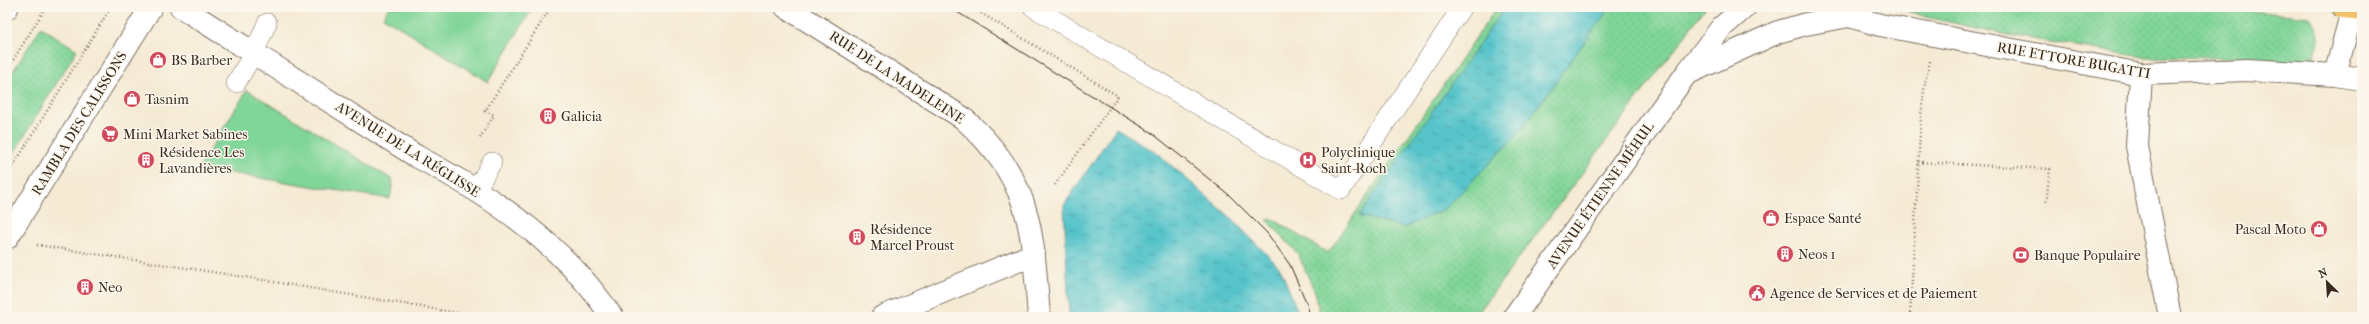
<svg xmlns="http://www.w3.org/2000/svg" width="2369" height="324" font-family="'IM FELL French Canon',serif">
	<defs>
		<pattern id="grass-dots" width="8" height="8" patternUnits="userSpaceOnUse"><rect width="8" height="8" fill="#80d598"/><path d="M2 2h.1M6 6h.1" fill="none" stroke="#70b783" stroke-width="1.8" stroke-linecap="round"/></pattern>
		<pattern id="water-ripples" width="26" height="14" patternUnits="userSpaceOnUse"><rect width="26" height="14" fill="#56c4ca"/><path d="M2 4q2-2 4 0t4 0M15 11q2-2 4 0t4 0" fill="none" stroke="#489fa3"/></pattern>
	</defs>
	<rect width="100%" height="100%" fill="#fbf7ec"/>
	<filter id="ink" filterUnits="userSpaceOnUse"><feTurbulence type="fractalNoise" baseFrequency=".025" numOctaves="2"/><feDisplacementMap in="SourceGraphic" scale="8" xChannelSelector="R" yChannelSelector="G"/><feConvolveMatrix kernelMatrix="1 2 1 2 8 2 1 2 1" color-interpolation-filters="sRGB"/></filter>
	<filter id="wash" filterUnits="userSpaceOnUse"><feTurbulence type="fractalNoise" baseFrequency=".012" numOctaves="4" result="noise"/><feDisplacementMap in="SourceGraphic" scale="16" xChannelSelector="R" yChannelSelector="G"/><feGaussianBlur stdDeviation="0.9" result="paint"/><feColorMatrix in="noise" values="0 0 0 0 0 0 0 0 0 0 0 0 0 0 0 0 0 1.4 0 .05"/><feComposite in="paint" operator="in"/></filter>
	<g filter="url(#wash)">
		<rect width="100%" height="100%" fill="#f5ead4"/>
		<!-- grass -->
		<path fill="url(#grass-dots)" stroke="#5e805b" d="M1497 7H1706L1475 317H1321L1315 292 1298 254 1267 220 1271 218 1328 253Z
			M1895 7H2213L2310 17C2323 36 2321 41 2312 61L2294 64 2232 58 2143 57 2008 35 1926 17Z
			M41 27 77 50 12 156 7 153V81Z"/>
		<!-- garden -->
		<path fill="#80d598" stroke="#5e805b" d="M389 7H533L488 82 383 17Z
			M247 90 393 180 390 199 199 168Z"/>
		<!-- water -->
		<path fill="url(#water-ripples)" stroke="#487774" d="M1505 7H1610L1519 133 1445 209 1404 228 1359 216Z
			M1116 128 1158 154 1228 215 1280 268 1300 317H1069L1064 205Z"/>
	</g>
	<g filter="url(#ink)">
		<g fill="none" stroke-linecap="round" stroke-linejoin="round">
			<!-- service casing -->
			<g stroke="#7c6d5e" stroke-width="20">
				<path id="service" d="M1033 7 1341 190 1462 7
					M236 83 254 53 267 23
					M476 190 492 162"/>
			</g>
			<!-- minor casing -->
			<g stroke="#7c6d5e" stroke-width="24">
				<path id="minor" d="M181 7 416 156C492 196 564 245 612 317
					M786 7 963 118C1033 181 1032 229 1039 317
					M7 8V7
					M1686 74 1778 32 1806 24 1849 16 1880 25 2141 74 2247 70 2335 75 2362 79
					M2141 74 2137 146 2170 317
					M2335 75 2349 22 2350 8
					M7 238 151 7
					M882 317 1034 254
					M1514 317 1686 74 1722 27 1745 7"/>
			</g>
			<!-- primary casing -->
			<g stroke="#7c6d5e" stroke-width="24">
				<path id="primary" d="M2343 7 2362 9"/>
			</g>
			<!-- path -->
			<path stroke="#7c6d5e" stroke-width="2.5" stroke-dasharray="1 3" stroke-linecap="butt" d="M971 7 1118 96 1055 185
				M7 70 46 7
				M480 138 494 115 485 111 551 7
				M1918 162 2050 169 2046 204
				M7 176 111 7
				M37 245 245 277 481 317
				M1720 317 1733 315
				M1910 317 1921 115 1925 82 1930 61"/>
			<!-- service -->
			<use href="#service" stroke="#fff" stroke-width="19"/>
			<!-- minor -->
			<use href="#minor" stroke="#fff" stroke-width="22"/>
			<!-- primary -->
			<use href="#primary" stroke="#f2c26a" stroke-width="22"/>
			<!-- tram -->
			<path stroke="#3b2a1e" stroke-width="1" d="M949 7 1152 133 1229 195 1267 233 1290 265 1307 304 1310 317"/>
		</g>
	</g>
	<!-- icons -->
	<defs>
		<g id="shop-disc" transform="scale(0.9)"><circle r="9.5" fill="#d1495b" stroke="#fbf7ec"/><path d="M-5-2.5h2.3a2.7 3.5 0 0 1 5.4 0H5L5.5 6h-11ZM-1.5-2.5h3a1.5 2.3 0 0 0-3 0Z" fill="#fff"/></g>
		<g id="building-disc" transform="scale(0.9)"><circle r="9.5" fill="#d1495b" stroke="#fbf7ec"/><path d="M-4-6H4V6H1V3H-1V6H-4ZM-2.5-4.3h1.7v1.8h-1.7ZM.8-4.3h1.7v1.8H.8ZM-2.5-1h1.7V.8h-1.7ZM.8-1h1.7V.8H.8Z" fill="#fff"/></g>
		<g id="supermarket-disc" transform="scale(0.9)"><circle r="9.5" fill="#d1495b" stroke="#fbf7ec"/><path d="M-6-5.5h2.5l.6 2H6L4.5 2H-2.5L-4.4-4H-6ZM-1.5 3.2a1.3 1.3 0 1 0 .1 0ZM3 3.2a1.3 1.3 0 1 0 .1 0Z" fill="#fff"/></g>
		<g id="hospital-disc" transform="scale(0.9)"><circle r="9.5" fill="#d1495b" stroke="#fbf7ec"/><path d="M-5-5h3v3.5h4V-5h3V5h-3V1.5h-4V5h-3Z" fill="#fff"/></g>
		<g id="bank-disc" transform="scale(0.9)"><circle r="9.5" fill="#d1495b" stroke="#fbf7ec"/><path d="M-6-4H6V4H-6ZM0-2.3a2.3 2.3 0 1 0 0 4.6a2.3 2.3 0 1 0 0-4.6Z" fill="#fff"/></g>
		<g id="civic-disc" transform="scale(0.9)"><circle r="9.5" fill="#d1495b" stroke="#fbf7ec"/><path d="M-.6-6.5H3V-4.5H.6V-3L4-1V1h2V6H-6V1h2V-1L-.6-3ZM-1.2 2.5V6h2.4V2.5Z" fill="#fff"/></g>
	</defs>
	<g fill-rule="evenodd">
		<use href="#shop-disc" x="158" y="60"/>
		<use href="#shop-disc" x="132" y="99"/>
		<use href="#building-disc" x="548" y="116"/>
		<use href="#supermarket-disc" x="110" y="134"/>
		<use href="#building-disc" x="146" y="160"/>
		<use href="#hospital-disc" x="1308" y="160"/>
		<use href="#shop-disc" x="1771" y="218"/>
		<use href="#shop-disc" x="2319" y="229"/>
		<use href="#building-disc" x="857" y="237"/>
		<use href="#building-disc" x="1785" y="254"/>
		<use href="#bank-disc" x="2021" y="255"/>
		<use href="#building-disc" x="85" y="287"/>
		<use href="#civic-disc" x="1757" y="293"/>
	</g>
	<g text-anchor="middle" stroke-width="3" stroke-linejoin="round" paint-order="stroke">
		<!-- poi labels -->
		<g font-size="14" fill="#3b2a1e" stroke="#fbf7ec" text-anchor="start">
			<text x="171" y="65">BS Barber</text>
			<text x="145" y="104">Tasnim</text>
			<text x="561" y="121">Galicia</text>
			<text x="123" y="139">Mini Market Sabines</text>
			<text x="159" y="157">Résidence Les<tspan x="159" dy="16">Lavandières</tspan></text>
			<text x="1321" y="157">Polyclinique<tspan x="1321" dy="16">Saint-Roch</tspan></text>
			<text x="1784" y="223">Espace Santé</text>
			<text x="870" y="234">Résidence<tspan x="870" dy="16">Marcel Proust</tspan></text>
			<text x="2306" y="234" text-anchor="end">Pascal Moto</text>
			<text x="1798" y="259">Neos 1</text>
			<text x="2034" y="260">Banque Populaire</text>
			<text x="98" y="292">Neo</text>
			<text x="1770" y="298">Agence de Services et de Paiement</text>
		</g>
		<!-- street labels -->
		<g font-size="14" fill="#3b2a1e" stroke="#fbf7ec">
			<text transform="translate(2074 60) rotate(10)" y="5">RUE ETTORE BUGATTI</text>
			<text transform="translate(897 77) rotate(33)" y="5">RUE DE LA MADELEINE</text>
			<text transform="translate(79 123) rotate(-58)" y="5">RAMBLA DES CALISSONS</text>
			<text transform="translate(408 149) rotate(32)" y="5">AVENUE DE LA RÉGLISSE</text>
			<text transform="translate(1600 195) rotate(-55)" y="5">AVENUE ÉTIENNE MÉHUL</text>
		</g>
	</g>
	<!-- margin -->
	<rect width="2369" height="324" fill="none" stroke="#fbf7ec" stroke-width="24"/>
	<!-- north arrow -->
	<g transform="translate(2327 282) rotate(335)" stroke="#fbf7ec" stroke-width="3" paint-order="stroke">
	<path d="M0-3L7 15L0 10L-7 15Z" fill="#3b2a1e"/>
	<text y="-6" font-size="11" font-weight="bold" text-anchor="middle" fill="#3b2a1e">N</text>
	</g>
</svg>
